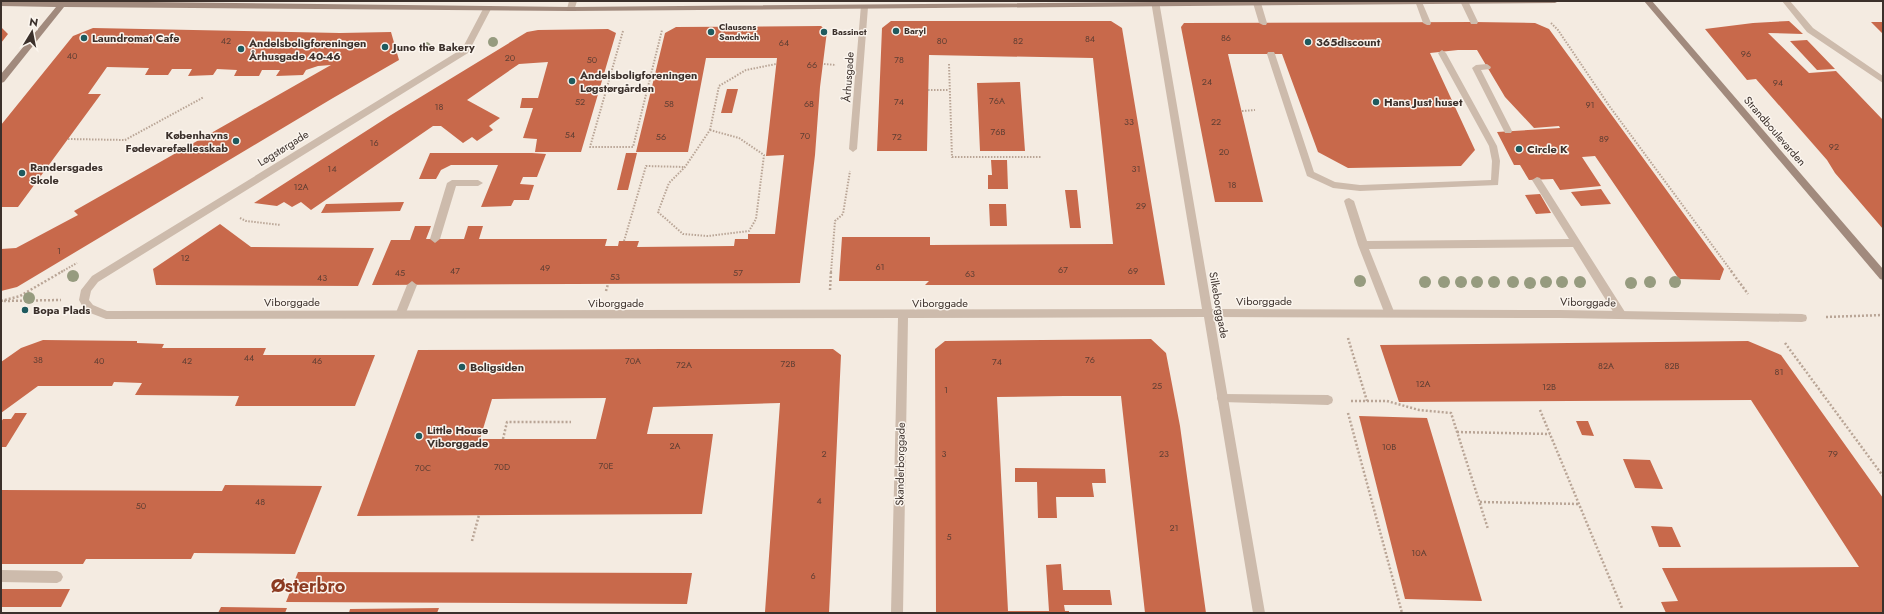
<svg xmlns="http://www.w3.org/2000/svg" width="1884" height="614" font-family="Jost,sans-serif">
	<rect width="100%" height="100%" fill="#f4ebe1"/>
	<!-- building -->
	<path fill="#c8694b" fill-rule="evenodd" d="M891 21H1111L1122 28 1165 285H925L929 281H839L842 237H930V245L1113 244 1093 58 929 55 927 151H877L882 28Z
		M1789 21 1803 34 1768 33 1809 73 1836 71 1883 120V229L1835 173 1827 160 1756 79 1747 80 1705 29 1753 23Z
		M1474 22 1535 23 1549 29 1724 269 1720 280 1679 279 1595 156 1582 157 1601 186 1560 190 1553 179 1529 180 1520 165H1514L1497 132 1560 128 1559 126 1534 128 1505 97 1477 50H1458L1430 53 1475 150 1461 166 1348 168 1318 152 1282 54H1228L1263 202H1215L1181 27 1184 23Z
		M1871 22H1883V34Z
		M821 26 827 31 820 87 815 155 800 283 372 285 391 240H410L415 226H431L426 239H464L468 226H483L479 239H607L605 246H618L619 241H639L637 247 734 246 735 239H748V234H775L784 155 766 156 777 58H706L688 152H636L665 33 676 27Z
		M1 27 8 34 1 43Z
		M93 28 340 33 391 32 399 60 333 98 17 287 1 291V249L16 248 78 215 74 211 331 65 318 66 306 70 303 75 276 76 280 70H262L259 76H234L237 70 217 69 213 75 188 76 192 69H172L168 75H145L149 68 107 67 88 94H101L18 207H1V125L73 36Z
		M608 29 616 33 581 152H535L537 139 523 138 533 108H520L522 98H538L548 62 519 64 467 100 500 118 489 126 493 130 477 141 472 137 463 143 441 126H433L311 210 301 202 292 207 284 202 277 206 254 203 391 115 527 32 538 30Z
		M1807 40 1835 69 1817 70 1790 41Z
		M1020 82 1025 151H980L977 83Z
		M727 89H738L732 113H721Z
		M430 153H532L546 154 537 177H523L520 184 534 185 529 200H514L511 206 481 207 498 165H451L441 170 436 179H419Z
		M626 153H637L628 190H617Z
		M991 160H1007L1008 189H988V175H992Z
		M1601 189 1611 204 1581 206 1571 192Z
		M1065 190H1077L1081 228H1070Z
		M1540 194 1551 213 1536 214 1525 195Z
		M404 202 400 211 321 213 326 204Z
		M989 204H1006L1007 226H990Z
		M220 224 251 247 374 248 358 286 156 285 153 269Z
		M1151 339 1166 353 1180 426 1206 613H1145L1121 396H1064L997 397 1008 611H1049L1046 565 1061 564 1063 590H1110L1112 605H1064L1065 611H1069V613H936L935 349 945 341Z
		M43 340 137 341V343L164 344 162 348H266L263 355H375L355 406H235L239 396 135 395 142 383 114 382 112 386H38L1 413V362L21 348Z
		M1748 341 1781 355 1883 498V613H1666L1661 602 1678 601 1662 568 1859 567 1751 400 1399 402 1380 345Z
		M664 349H833L841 355 829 613 765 612 780 403 653 407 647 434H713L702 514 357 516 418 350ZM606 398 596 439H480L492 399Z
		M15 413H27L6 447H1V422L3 419H11Z
		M1359 416 1427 418 1482 601 1405 599Z
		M1576 421H1588L1594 436 1582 435Z
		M1623 459 1650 460 1663 489 1635 488Z
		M1015 468 1105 469 1106 483H1092L1094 497H1056L1057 518H1038L1037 482H1015Z
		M225 485 322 486 295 554 194 553 191 559H86L83 564H1V490L222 491Z
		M1651 526 1672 527 1681 547H1659Z
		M298 572 692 573 687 604 286 602Z
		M1 589H70L61 607H1Z
		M221 607 287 608 285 613H218Z
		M439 608 437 613H349L350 609Z"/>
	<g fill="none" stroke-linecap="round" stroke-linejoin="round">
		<!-- path-far1 -->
		<path stroke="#b9a596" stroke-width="2" stroke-dasharray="1.5 1.5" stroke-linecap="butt" d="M1551 23 1558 30 1610 107 1732 272
			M623 31 590 147H633L662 30
			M824 64 836 65
			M949 64 952 157H1041
			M928 90H949
			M1242 111 1255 110
			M710 130 739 138 764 155 756 219 749 231 708 236 683 234 658 212 669 183 685 167Z
			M710 130 719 86 746 70 776 64
			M68 139 125 140 204 97
			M240 218 246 221 281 225
			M624 241 646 166 685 167
			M61 272 77 263
			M831 272 835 221 843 214 850 171"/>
		<!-- path -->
		<path stroke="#b9a596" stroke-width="2.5" stroke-dasharray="2 2" stroke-linecap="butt" d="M1731 271 1748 294
			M830 290 831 271
			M606 291 608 284
			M1 301 20 296 63 271
			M4 301 61 300
			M1826 317 1883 315
			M1348 338 1367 401
			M1785 343 1883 476
			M1351 401H1387L1419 410 1451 413 1488 529
			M1540 410 1622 608
			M1348 413 1402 613
			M1457 432 1550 434
			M503 439 507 422H571
			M1480 502 1579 504
			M472 541 479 515"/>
		<!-- lane -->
		<path fill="#cdbbac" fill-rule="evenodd" d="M1256 1 1261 3 1267 23 1266 25H1263L1259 23 1253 3Z
			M1415 1 1422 2 1431 23 1430 25H1427L1423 23Z
			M1460 1H1468L1478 22 1477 24H1471Z
			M1782 1H1790L1813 28 1883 76V83L1807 32Z
			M1442 50 1446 53 1497 146 1500 161 1498 185 1360 191 1333 188 1307 176 1267 54 1268 52H1274L1275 54 1314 172 1335 182 1360 185 1491 180 1492 161 1489 146 1438 53Z
			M1487 64 1491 67 1490 69 1481 70 1512 131 1511 133H1505L1504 131 1472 68 1476 65Z
			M1537 177 1540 178 1625 312 1626 315 1625 318H1617L1573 247 1369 249 1395 314 1394 317H1386L1358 245 1344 201 1346 199 1349 198 1354 201 1367 241 1569 239 1532 180Z
			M452 180H478L483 183 478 186H456L440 239 435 243 430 239 447 183Z
			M412 281 417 285 405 315 404 318H396L395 315 407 285Z
			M1222 394 1328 395 1332 397 1333 400 1332 403 1328 405 1222 402 1218 401 1217 398 1218 395Z
			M1 570 57 571 61 573 63 577 61 581 57 583 1 582Z"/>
		<!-- street -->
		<path fill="#cdbbac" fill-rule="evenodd" d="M569 1H577L574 11H571L567 9Z
			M1151 1H1159L1212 309 1560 310 1802 314 1806 315 1807 318 1806 321 1802 322 1560 318 1214 317 1265 613H1253L1204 317 908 318 903 613H891L898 318 106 319 85 311 79 300 81 290 92 276 462 49 483 9 487 7 491 9 468 53 98 282 91 291 89 300 93 305 107 311 1202 309Z
			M861 5H867L868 7 857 149 853 152 849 149Z"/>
		<!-- secondary -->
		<path fill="#a18a7d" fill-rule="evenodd" d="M61 1 571 7 1264 1H1559L1555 3 571 11 64 7 4 82 1 83V74L56 7 1 6V2Z
			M1644 1H1652L1883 269V280L1880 279Z"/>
	</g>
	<!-- trees -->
	<g fill="#969b7f">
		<circle cx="493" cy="42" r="5"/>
		<circle cx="426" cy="47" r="5"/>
		<circle cx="73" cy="276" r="6"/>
		<circle cx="1360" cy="281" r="6"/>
		<circle cx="1425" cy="282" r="6"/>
		<circle cx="1444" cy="282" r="6"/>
		<circle cx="1461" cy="282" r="6"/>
		<circle cx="1477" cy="282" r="6"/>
		<circle cx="1494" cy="282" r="6"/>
		<circle cx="1513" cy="282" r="6"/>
		<circle cx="1546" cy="282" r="6"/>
		<circle cx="1562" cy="282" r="6"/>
		<circle cx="1580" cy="282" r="6"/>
		<circle cx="1650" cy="282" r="6"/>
		<circle cx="1675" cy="282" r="6"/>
		<circle cx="1530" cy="283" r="6"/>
		<circle cx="1631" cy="283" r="6"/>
		<circle cx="29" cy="298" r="6"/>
	</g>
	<!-- markers -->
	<g fill="#1f5a5e" stroke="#fbf5ee" stroke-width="1.5">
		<circle cx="896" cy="31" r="4"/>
		<circle cx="711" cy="32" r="4"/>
		<circle cx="824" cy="32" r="4"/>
		<circle cx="84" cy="38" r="4"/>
		<circle cx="1308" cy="42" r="4"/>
		<circle cx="385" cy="47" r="4"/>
		<circle cx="241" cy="49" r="4"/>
		<circle cx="572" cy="81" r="4"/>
		<circle cx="1376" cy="102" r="4"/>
		<circle cx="236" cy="141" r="4"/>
		<circle cx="1519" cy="149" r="4"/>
		<circle cx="22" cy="173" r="4"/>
		<circle cx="25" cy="310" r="4"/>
		<circle cx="462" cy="367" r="4"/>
		<circle cx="419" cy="436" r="4"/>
	</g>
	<g text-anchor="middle" stroke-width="3" stroke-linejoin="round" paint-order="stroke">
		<!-- far-poi labels -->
		<g font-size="9" font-weight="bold" fill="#3b302b" stroke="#fbf5ee" text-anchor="start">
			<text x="719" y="30">Clausens<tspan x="719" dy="10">Sandwich</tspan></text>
			<text x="904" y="34">Baryl</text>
			<text x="832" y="35">Bassinet</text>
		</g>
		<!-- number labels -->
		<g font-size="9" fill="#5e3e33">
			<text x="1226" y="41">86</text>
			<text x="1090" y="42">84</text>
			<text x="226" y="44">42</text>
			<text x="942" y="44">80</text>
			<text x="1018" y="44">82</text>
			<text x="784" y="46">64</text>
			<text x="1746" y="57">96</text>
			<text x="72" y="59">40</text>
			<text x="510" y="61">20</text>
			<text x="592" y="63">50</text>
			<text x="899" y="63">78</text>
			<text x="812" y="68">66</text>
			<text x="1207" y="85">24</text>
			<text x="1778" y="86">94</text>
			<text x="997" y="104">76A</text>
			<text x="580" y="105">52</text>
			<text x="899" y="105">74</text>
			<text x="669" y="107">58</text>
			<text x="809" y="107">68</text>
			<text x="1590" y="108">91</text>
			<text x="439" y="110">18</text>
			<text x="1129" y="125">33</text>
			<text x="1216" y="125">22</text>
			<text x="998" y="135">76B</text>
			<text x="570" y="138">54</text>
			<text x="805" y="139">70</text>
			<text x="661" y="140">56</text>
			<text x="897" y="140">72</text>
			<text x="1604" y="142">89</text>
			<text x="374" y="146">16</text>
			<text x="1834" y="150">92</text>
			<text x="1224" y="155">20</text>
			<text x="332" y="172">14</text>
			<text x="1136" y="172">31</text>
			<text x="1232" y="188">18</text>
			<text x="301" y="190">12A</text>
			<text x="1141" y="209">29</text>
			<text x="59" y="254">1</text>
			<text x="185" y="261">12</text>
			<text x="880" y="270">61</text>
			<text x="545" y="271">49</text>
			<text x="1063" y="273">67</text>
			<text x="455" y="274">47</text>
			<text x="1133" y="274">69</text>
			<text x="400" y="276">45</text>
			<text x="738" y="276">57</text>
			<text x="970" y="277">63</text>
			<text x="615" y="280">53</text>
			<text x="322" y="281">43</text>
			<text x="249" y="361">44</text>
			<text x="38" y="363">38</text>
			<text x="1090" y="363">76</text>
			<text x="99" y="364">40</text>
			<text x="187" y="364">42</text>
			<text x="317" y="364">46</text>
			<text x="633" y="364">70A</text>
			<text x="997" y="365">74</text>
			<text x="788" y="367">72B</text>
			<text x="684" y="368">72A</text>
			<text x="1606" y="369">82A</text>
			<text x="1672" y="369">82B</text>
			<text x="1779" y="375">81</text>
			<text x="1423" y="387">12A</text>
			<text x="1157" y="389">25</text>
			<text x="1549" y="390">12B</text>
			<text x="946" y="393">1</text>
			<text x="675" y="449">2A</text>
			<text x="1389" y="450">10B</text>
			<text x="824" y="457">2</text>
			<text x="944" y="457">3</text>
			<text x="1164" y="457">23</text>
			<text x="1833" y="457">79</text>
			<text x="606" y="469">70E</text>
			<text x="502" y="470">70D</text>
			<text x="423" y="471">70C</text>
			<text x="819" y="504">4</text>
			<text x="260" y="505">48</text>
			<text x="141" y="509">50</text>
			<text x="1174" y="531">21</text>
			<text x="949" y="540">5</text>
			<text x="1419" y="556">10A</text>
			<text x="813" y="579">6</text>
		</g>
		<!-- poi labels -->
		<g font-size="11" font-weight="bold" fill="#3b302b" stroke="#fbf5ee" text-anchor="start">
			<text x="92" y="42">Laundromat Cafe</text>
			<text x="1316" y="46">365discount</text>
			<text x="249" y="47">Andelsboligforeningen<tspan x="249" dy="13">Århusgade 40-46</tspan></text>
			<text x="393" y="51">Juno the Bakery</text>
			<text x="580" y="79">Andelsboligforeningen<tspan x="580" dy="13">Løgstørgården</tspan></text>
			<text x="1384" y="106">Hans Just huset</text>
			<text x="228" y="139" text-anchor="end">Københavns<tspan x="228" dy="13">Fødevarefællesskab</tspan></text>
			<text x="1527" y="153">Circle K</text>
			<text x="30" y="171">Randersgades<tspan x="30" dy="13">Skole</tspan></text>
			<text x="33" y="314">Bopa Plads</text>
			<text x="470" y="371">Boligsiden</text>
			<text x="427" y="434">Little House<tspan x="427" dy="13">Viborggade</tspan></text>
		</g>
		<!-- street labels -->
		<g font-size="11" fill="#3b302b" stroke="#fbf5ee">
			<text transform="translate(848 77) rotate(-86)" y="4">Århusgade</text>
			<text transform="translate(1775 131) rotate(49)" y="4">Strandboulevarden</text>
			<text transform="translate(283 148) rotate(-32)" y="4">Løgstørgade</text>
			<text x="1264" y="305">Viborggade</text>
			<text x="292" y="306">Viborggade</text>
			<text transform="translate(1588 302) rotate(1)" y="4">Viborggade</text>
			<text x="616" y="307">Viborggade</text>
			<text x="940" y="307">Viborggade</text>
			<text transform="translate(1219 305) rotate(80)" y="4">Silkeborggade</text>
			<text transform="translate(900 464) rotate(-89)" y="4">Skanderborggade</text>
		</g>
		<!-- near-district labels -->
		<g font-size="18" font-weight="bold" fill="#8c3b22" stroke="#fbf5ee">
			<text x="308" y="592">Østerbro</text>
		</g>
	</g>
	<!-- border -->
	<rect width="1884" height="614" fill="none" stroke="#3b302b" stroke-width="4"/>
	<!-- north arrow -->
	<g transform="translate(32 32) rotate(10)" stroke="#fbf5ee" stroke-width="3" paint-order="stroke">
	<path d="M0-3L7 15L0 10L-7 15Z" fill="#3b302b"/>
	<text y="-6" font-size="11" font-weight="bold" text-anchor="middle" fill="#3b302b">N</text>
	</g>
</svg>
